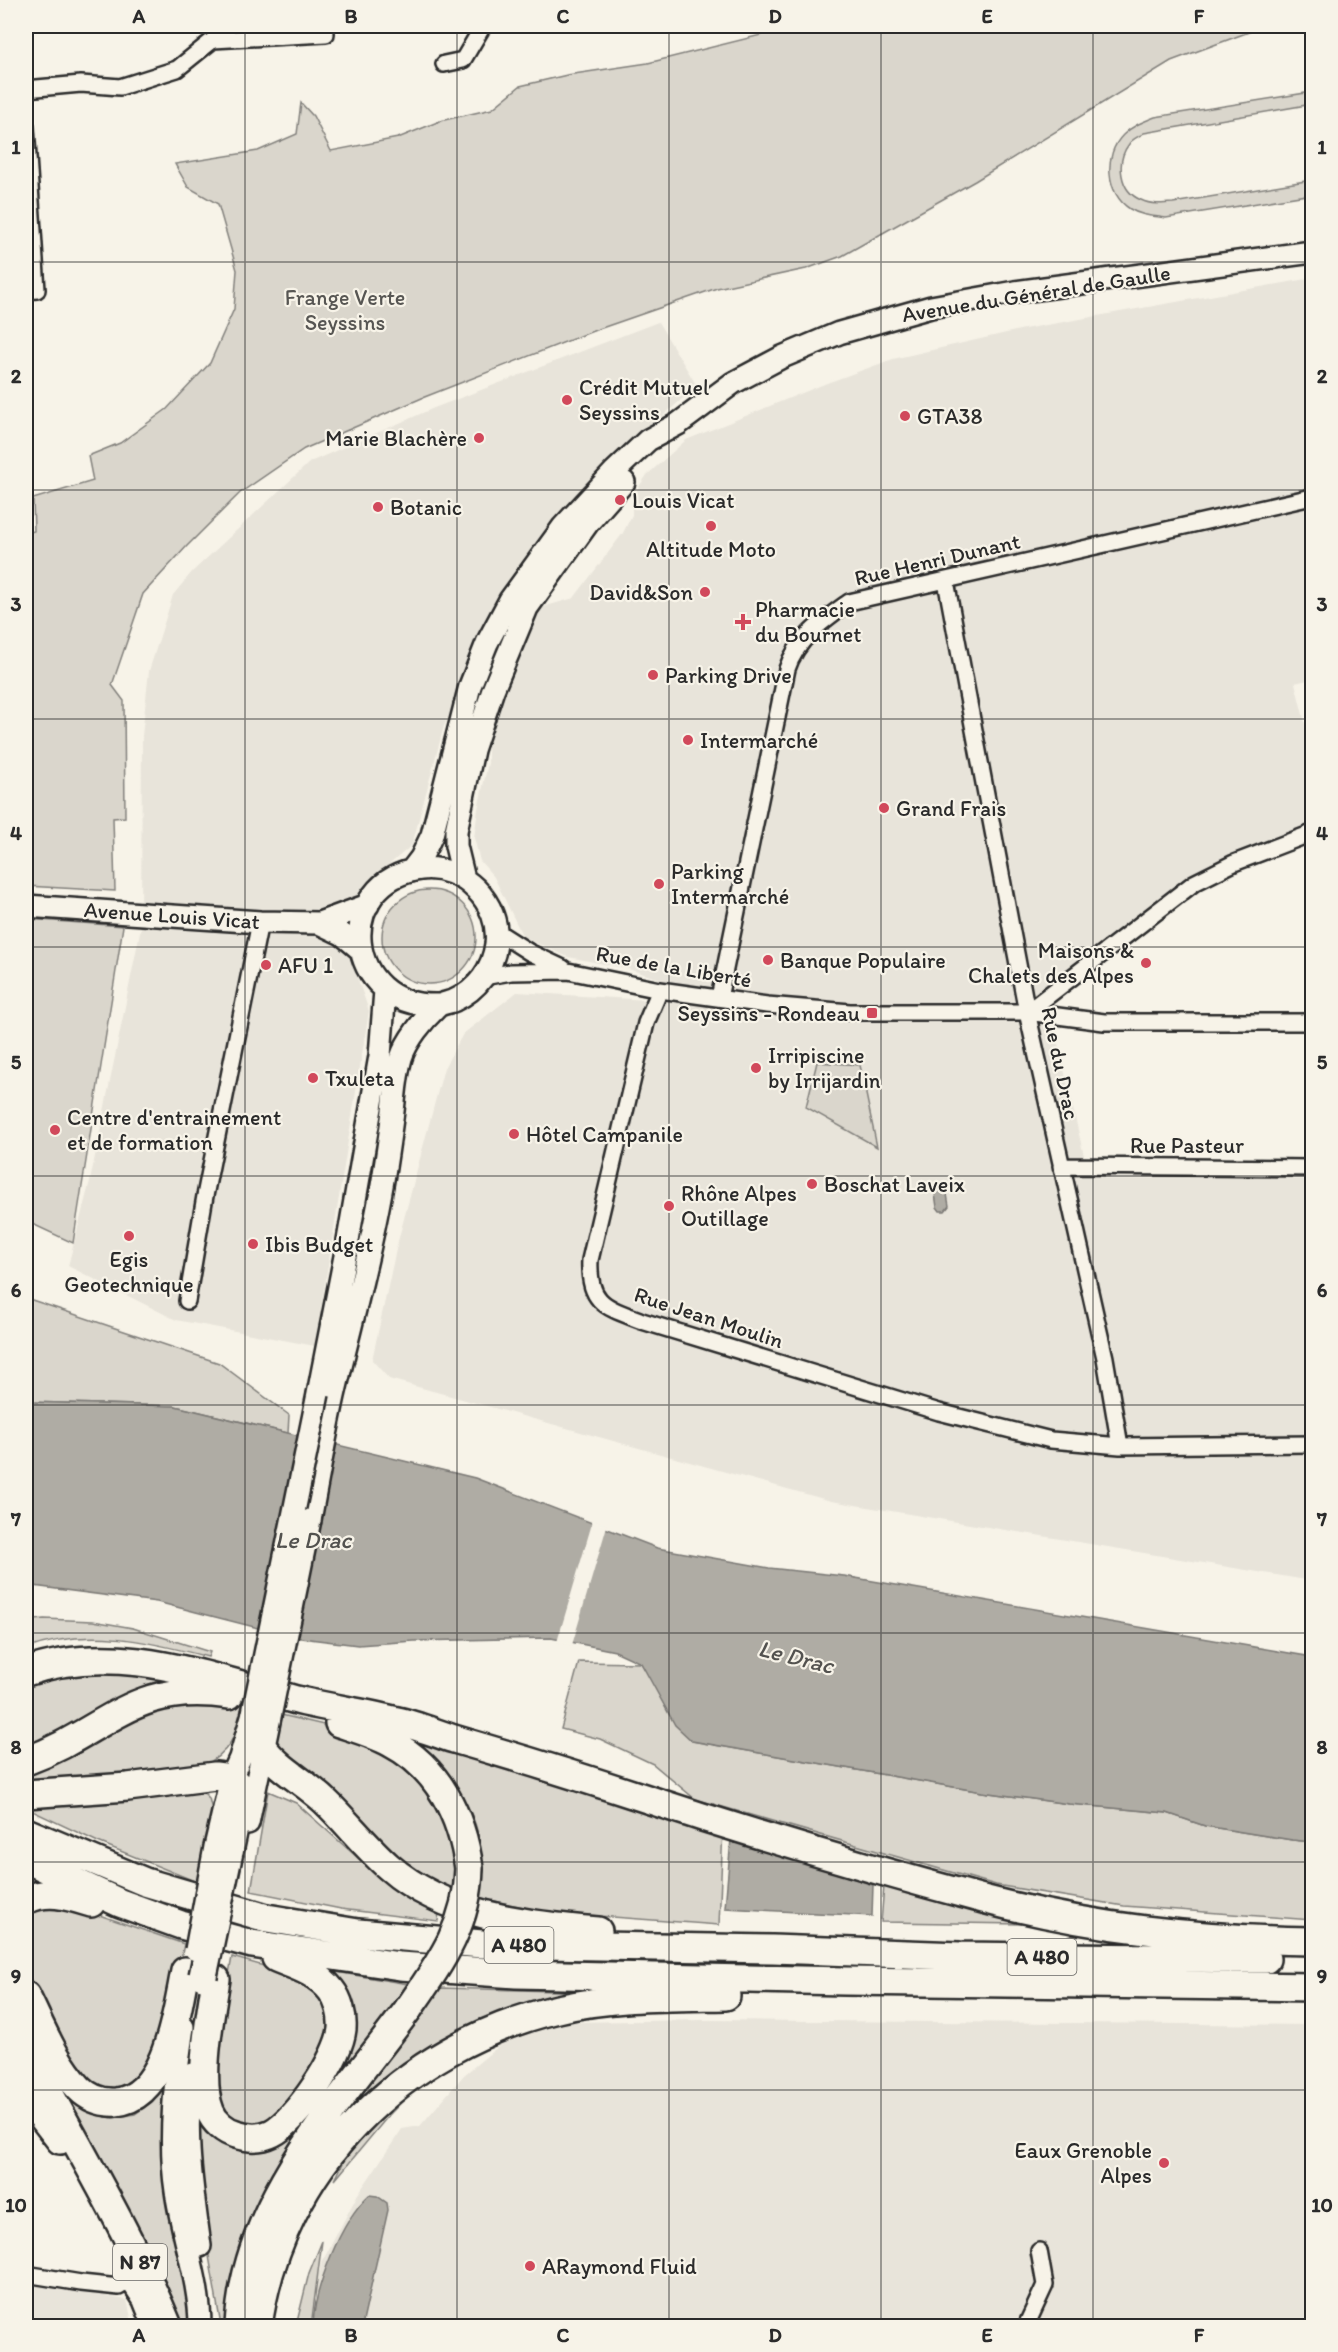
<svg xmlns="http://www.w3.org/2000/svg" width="1338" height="2352" font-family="Itim,sans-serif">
	<rect width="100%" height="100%" fill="#f7f3e8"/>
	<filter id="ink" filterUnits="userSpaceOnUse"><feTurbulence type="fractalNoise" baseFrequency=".0167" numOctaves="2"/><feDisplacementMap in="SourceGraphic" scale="12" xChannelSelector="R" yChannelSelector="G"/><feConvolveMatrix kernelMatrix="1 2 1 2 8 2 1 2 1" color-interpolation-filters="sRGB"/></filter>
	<g filter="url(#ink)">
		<!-- built -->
		<path fill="#e8e4da" d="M1312 278V679L1295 683 1312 751V828L1233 860 1048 1000 1087 1169H1312V1581L831 1501 389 1379 372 1360 397 1245 444 1068 463 1034 517 992 745 1006 625 968 568 957 523 937 494 877 480 861 474 838 478 809 488 763V715L514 674 536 609 574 598 623 533 632 515V497L647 475 686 440 827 383 893 359 1024 329Z
			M658 322 697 386 624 450 518 579 444 726 412 845 384 869 357 897 351 960 369 1011 315 1346 176 1320 68 1266 90 1181 141 927 142 736 149 671 173 595 192 572 310 462 434 408Z
			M705 2020 1312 2025V2326H308L313 2292 322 2262 358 2194 402 2129 420 2126 464 2075 500 2045 532 2030 570 2022Z
			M26 2282 127 2300 133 2326H26Z"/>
		<!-- green -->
		<path fill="#dad6cc" stroke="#82807c" stroke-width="1.5" d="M797 26H1265L1171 61 975 181 842 256 806 269 717 288 593 331 422 398 304 449 240 493 187 546 143 594 112 685 124 701 125 817 113 818 115 891 26 886V533L34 531 33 499 93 481 88 456 120 443 167 409 210 363 234 309 237 270 218 204 188 187 175 164 258 151 297 134 301 103 313 116 331 151 398 138 440 121 492 109 520 86 567 75 648 63Z
			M1312 92V104L1144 133C1140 136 1132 139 1129 144 1116 161 1119 191 1141 200 1151 205 1162 204 1173 203L1312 180V194L1166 218C1154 216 1141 216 1130 209 1106 194 1103 155 1123 135 1132 126 1142 122 1155 117Z
			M382 937a47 47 0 1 1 94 0a47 47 0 1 1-94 0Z
			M26 919 123 926 73 1243 26 1221Z
			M817 1062 860 1065 877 1147 806 1107Z
			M26 1298 219 1363 289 1415 288 1433 175 1406 26 1402Z
			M44 1619 93 1621 133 1628 210 1652 208 1657C148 1641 86 1626 26 1649V1621Z
			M579 1662 641 1663 692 1741 982 1792 1069 1804 1167 1813 1205 1826 1292 1840 1312 1842V1920L1124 1906 996 1885 695 1799 653 1764 600 1739 561 1729Z
			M109 1666 177 1683C124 1688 108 1709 64 1732 51 1738 38 1744 26 1749V1680Z
			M233 1702 244 1705C238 1734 229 1754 201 1767L26 1783V1769L151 1705Z
			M273 1713 328 1726 352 1735 414 1773 453 1831 457 1896 421 1879 371 1833 323 1782 282 1750 275 1736Z
			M401 1735 723 1828 719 1925 546 1912 481 1898C481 1882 483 1866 481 1851 476 1802 441 1762 401 1735Z
			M201 1790 209 1798 212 1810 197 1882 98 1842 28 1809 30 1805Z
			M268 1791 296 1803 367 1866 439 1912 438 1921 341 1909 251 1891Z
			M884 1886 1017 1915 1024 1924 881 1922Z
			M70 1905 184 1944 170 2013 139 2085 102 2094 73 2064 26 1970V1912L30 1908Z
			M232 1957 299 1976 327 2004 331 2036 285 2112 259 2129 223 2117 215 2069 218 2035Z
			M336 1972 414 1985 329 2111 233 2326H221L201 2209 196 2088 212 2126 272 2147 286 2140 294 2133 355 2028 352 2001 335 1975Z
			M440 1988 591 1992 484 2026 318 2154Z
			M26 2014 76 2103 96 2115 113 2118 135 2114 153 2101 165 2080 164 2159 192 2303V2326H176L26 2038Z
			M436 2067 389 2115 335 2180 351 2146Z
			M322 2241 311 2326H296L309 2273Z"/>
		<!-- water -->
		<path fill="#afaca4" stroke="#7a7874" stroke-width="1.5" d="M939 1189H943L947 1194 949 1206 945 1211H940L937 1207 935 1194Z
			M26 1402 175 1406 475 1478 657 1548 769 1568 844 1576 1312 1657V1842L1292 1840 1205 1826 1167 1813 1069 1804 982 1792 692 1741 675 1725 641 1663 615 1651 551 1638 414 1641 358 1645 293 1637 157 1602 26 1585Z
			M731 1839 873 1885 872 1916 725 1908Z
			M369 2195 377 2196 387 2203 388 2210 362 2326H313C314 2288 341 2221 369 2195Z"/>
		<!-- pier -->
		<path fill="#f7f3e8" d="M593 1520 607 1526 572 1645 557 1642Z"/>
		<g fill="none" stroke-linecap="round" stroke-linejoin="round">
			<!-- street casing -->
			<g stroke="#2b2b2b" stroke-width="20">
				<path id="street" d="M444 64 463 60 483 26
					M26 89 81 84 120 87 177 69 213 40 326 34
					M26 127 37 290 26 291
					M946 581 1027 1012 1105 1358 1120 1446
					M496 931 529 952 563 968
					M483 977 511 972 568 971 660 990 767 1005 850 1012H1027L1104 1022H1312
					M660 990 646 1023 590 1260C588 1304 606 1307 642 1321L939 1412 1051 1440 1120 1446 1312 1444
					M719 998 787 669C797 638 824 620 849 602L1312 497
					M1027 1012 1194 883 1234 863 1312 833
					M1061 1166 1312 1168
					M187 1301 205 1196 260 922
					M26 2274 81 2283 119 2287 128 2281 141 2301 151 2326
					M1026 2326 1045 2285 1039 2251"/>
			</g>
			<!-- secondary casing -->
			<g stroke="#2b2b2b" stroke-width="26">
				<path id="secondary" d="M411 871 421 858 432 835 470 686 487 643 510 600 563 527 614 472 648 440 678 424 733 383 782 357 839 333 931 307 1015 292 1312 252
					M464 879 456 846V831L473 750 493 690 527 608 588 523 624 482
					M26 906 260 922 319 923 368 905
					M319 923 342 934 361 950
					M318 1394 347 1246 380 1056 385 990
					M310 1520C318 1478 325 1437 334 1396 349 1331 367 1267 379 1202 385 1172 389 1141 393 1111 395 1094 396 1075 401 1058 407 1040 423 1020 437 1007 441 1003 449 1003 455 1000 477 990 493 969 496 944 501 903 463 864 421 869 333 880 341 1009 439 1005
					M248 1823 270 1717
					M215 1847 231 1778 240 1758 253 1713
					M183 2027C175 2080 168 2138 176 2191 182 2236 200 2281 200 2326
					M193 2074C182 2127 193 2193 200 2246"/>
			</g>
			<!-- highway casing -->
			<g stroke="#2b2b2b" stroke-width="32">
				<path id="highway" d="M26 1672C120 1639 213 1680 305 1702 336 1709 367 1713 397 1721 416 1725 435 1733 454 1739 516 1757 577 1776 638 1796 752 1834 867 1868 983 1899 1093 1928 1199 1939 1312 1941
					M339 1723C357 1729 375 1734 391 1743 439 1768 462 1817 469 1868
					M263 1748C280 1770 305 1782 325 1801 347 1822 366 1847 389 1867 445 1916 527 1925 598 1931
					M26 1761C106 1732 133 1680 229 1695
					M26 1794 128 1787 215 1776 231 1778 238 1785 240 1799 229 1852
					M26 1832 145 1882 267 1918 358 1933 482 1944 773 1949 960 1956 1266 1959
					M26 1859 120 1903 181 1925 252 1944 400 1966 516 1974 845 1981 1312 1987
					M26 1900C48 1889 68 1896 91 1903
					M216 1979C211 2013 197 2080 210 2111 214 2122 225 2131 236 2134 248 2138 260 2139 272 2133 297 2120 339 2057 342 2029 343 2015 339 2000 331 1990 317 1972 296 1966 276 1958
					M26 1996C41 2026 55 2063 79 2088 89 2098 102 2103 116 2102 167 2097 177 2010 185 1971
					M26 2050C74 2142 129 2230 168 2326
					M26 2096 60 2140
					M239 2326C245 2201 338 2104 409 2008
					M258 2326C280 2166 403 2046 558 2009 613 1996 670 1997 726 1996"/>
			</g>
			<!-- street -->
			<use href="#street" stroke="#f7f3e8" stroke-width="15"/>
			<!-- secondary -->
			<use href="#secondary" stroke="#f7f3e8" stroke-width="21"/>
			<!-- highway -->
			<use href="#highway" stroke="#f7f3e8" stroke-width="27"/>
			<!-- secondary-bridge casing -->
			<g stroke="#2b2b2b" stroke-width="26" stroke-linecap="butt">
				<path id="secondary-bridge" d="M253 1713 318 1394
					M270 1717 310 1520
					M196 1950 215 1847"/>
			</g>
			<!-- highway-bridge casing -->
			<g stroke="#2b2b2b" stroke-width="32" stroke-linecap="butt">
				<path id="highway-bridge" d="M203 1976 229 1852
					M409 2008C440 1963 468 1925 469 1868"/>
			</g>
			<!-- secondary-bridge -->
			<use href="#secondary-bridge" stroke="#f7f3e8" stroke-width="21"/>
			<!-- highway-bridge -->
			<use href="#highway-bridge" stroke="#f7f3e8" stroke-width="27"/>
		</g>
	</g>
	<!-- grid -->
	<path fill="none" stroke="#2b2b2b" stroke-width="1.5" stroke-opacity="0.55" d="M245 26V2326M457 26V2326M669 26V2326M881 26V2326M1093 26V2326M26 262H1312M26 490H1312M26 719H1312M26 947H1312M26 1176H1312M26 1405H1312M26 1633H1312M26 1862H1312M26 2090H1312"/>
	<!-- markers -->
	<g fill="#d1495b" stroke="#f7f3e8" stroke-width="2">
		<circle cx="567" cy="400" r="6"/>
		<circle cx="905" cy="416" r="6"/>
		<circle cx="479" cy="438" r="6"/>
		<circle cx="620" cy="500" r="6"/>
		<circle cx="378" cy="507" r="6"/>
		<circle cx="711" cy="526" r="6"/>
		<circle cx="705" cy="592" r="6"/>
		<path d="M740 613h6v6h6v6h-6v6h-6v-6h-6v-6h6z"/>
		<circle cx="653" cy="675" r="6"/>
		<circle cx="688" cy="740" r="6"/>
		<circle cx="884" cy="808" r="6"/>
		<circle cx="659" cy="884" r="6"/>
		<circle cx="768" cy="960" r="6"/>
		<circle cx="1146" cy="963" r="6"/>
		<circle cx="266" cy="965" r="6"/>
		<rect x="866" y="1007" width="12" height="12" rx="3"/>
		<circle cx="756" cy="1068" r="6"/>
		<circle cx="313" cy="1078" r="6"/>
		<circle cx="55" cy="1130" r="6"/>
		<circle cx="514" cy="1134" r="6"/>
		<circle cx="812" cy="1184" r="6"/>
		<circle cx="669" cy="1206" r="6"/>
		<circle cx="129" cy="1236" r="6"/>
		<circle cx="253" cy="1244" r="6"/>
		<circle cx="1164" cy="2163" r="6"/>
		<circle cx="530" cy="2266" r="6"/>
	</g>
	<g text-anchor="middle" stroke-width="4.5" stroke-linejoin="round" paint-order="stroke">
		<!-- shield labels -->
		<g fill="#f7f3e8" stroke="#686764" stroke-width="1.5">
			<rect x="484.5" y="1927" width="69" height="36" rx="4.5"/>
			<rect x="1007.5" y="1939" width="69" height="36" rx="4.5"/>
			<rect x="113" y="2244" width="54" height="36" rx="4.5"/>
		</g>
		<g font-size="21" font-weight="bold" fill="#2b2b2b">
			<text x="519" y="1952">A 480</text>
			<text x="1042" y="1964">A 480</text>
			<text x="140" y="2269">N 87</text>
		</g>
		<!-- street labels -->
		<g font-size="22" fill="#2b2b2b" stroke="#f7f3e8">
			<text transform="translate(1036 293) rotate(-9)" y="8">Avenue du Général de Gaulle</text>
			<text transform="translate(937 559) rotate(-13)" y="8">Rue Henri Dunant</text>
			<text transform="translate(172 915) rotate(4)" y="8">Avenue Louis Vicat</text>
			<text transform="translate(674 966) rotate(10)" y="8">Rue de la Liberté</text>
			<text transform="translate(1061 1063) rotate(78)" y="8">Rue du Drac</text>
			<text x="1187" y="1153">Rue Pasteur</text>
			<text transform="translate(709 1317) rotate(18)" y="8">Rue Jean Moulin</text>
		</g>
		<!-- park labels -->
		<g font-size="22" fill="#575653" stroke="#f7f3e8">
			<text x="345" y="305">Frange Verte<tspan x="345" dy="25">Seyssins</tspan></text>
		</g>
		<!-- poi labels -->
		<g font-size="22" fill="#2b2b2b" stroke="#f7f3e8" text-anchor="start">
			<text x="579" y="395">Crédit Mutuel<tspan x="579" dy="25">Seyssins</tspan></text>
			<text x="917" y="424">GTA38</text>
			<text x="467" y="446" text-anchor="end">Marie Blachère</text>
			<text x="632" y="508">Louis Vicat</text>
			<text x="390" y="515">Botanic</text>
			<text x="711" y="557" text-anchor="middle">Altitude Moto</text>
			<text x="693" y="600" text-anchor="end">David&amp;Son</text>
			<text x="755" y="617">Pharmacie<tspan x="755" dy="25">du Bournet</tspan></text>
			<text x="665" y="683">Parking Drive</text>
			<text x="700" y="748">Intermarché</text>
			<text x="896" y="816">Grand Frais</text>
			<text x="671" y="879">Parking<tspan x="671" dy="25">Intermarché</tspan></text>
			<text x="1134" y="958" text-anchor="end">Maisons &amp;<tspan x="1134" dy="25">Chalets des Alpes</tspan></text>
			<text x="780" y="968">Banque Populaire</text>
			<text x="278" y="973">AFU 1</text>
			<text x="860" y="1021" text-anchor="end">Seyssins - Rondeau</text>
			<text x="768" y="1063">Irripiscine<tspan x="768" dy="25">by Irrijardin</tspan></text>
			<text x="325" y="1086">Txuleta</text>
			<text x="67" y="1125">Centre d'entrainement<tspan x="67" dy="25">et de formation</tspan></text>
			<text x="526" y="1142">Hôtel Campanile</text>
			<text x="824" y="1192">Boschat Laveix</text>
			<text x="681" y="1201">Rhône Alpes<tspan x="681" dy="25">Outillage</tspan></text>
			<text x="265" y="1252">Ibis Budget</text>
			<text x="129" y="1267" text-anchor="middle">Egis<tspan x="129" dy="25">Geotechnique</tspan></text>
			<text x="1152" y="2158" text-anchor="end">Eaux Grenoble<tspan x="1152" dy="25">Alpes</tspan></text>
			<text x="542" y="2274">ARaymond Fluid</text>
		</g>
		<!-- water labels -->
		<g font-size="24" font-style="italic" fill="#53524f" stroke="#f7f3e8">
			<text x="313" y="1548">Le Drac</text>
			<text transform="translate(796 1657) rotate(14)" y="8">Le Drac</text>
		</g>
	</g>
	<!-- margin -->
	<rect width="1338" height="2352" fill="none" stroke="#f7f3e8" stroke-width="66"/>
	<rect x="33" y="33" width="1272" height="2286" fill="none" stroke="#2b2b2b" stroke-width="2"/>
	<g font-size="20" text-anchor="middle" font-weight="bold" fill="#2b2b2b">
		<text x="139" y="23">A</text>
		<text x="351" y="23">B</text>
		<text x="563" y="23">C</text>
		<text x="775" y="23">D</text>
		<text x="987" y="23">E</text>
		<text x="1199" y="23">F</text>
		<text x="16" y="154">1</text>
		<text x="1322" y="154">1</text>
		<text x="16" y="383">2</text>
		<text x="1322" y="383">2</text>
		<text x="16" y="611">3</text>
		<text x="1322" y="611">3</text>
		<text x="16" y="840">4</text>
		<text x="1322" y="840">4</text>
		<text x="16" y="1069">5</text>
		<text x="1322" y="1069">5</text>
		<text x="16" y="1297">6</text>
		<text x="1322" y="1297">6</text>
		<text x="16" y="1526">7</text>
		<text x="1322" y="1526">7</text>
		<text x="16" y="1754">8</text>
		<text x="1322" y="1754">8</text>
		<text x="16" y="1983">9</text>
		<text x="1322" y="1983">9</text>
		<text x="16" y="2212">10</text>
		<text x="1322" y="2212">10</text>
		<text x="139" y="2342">A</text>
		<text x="351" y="2342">B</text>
		<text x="563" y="2342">C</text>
		<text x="775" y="2342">D</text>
		<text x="987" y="2342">E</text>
		<text x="1199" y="2342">F</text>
	</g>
</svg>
